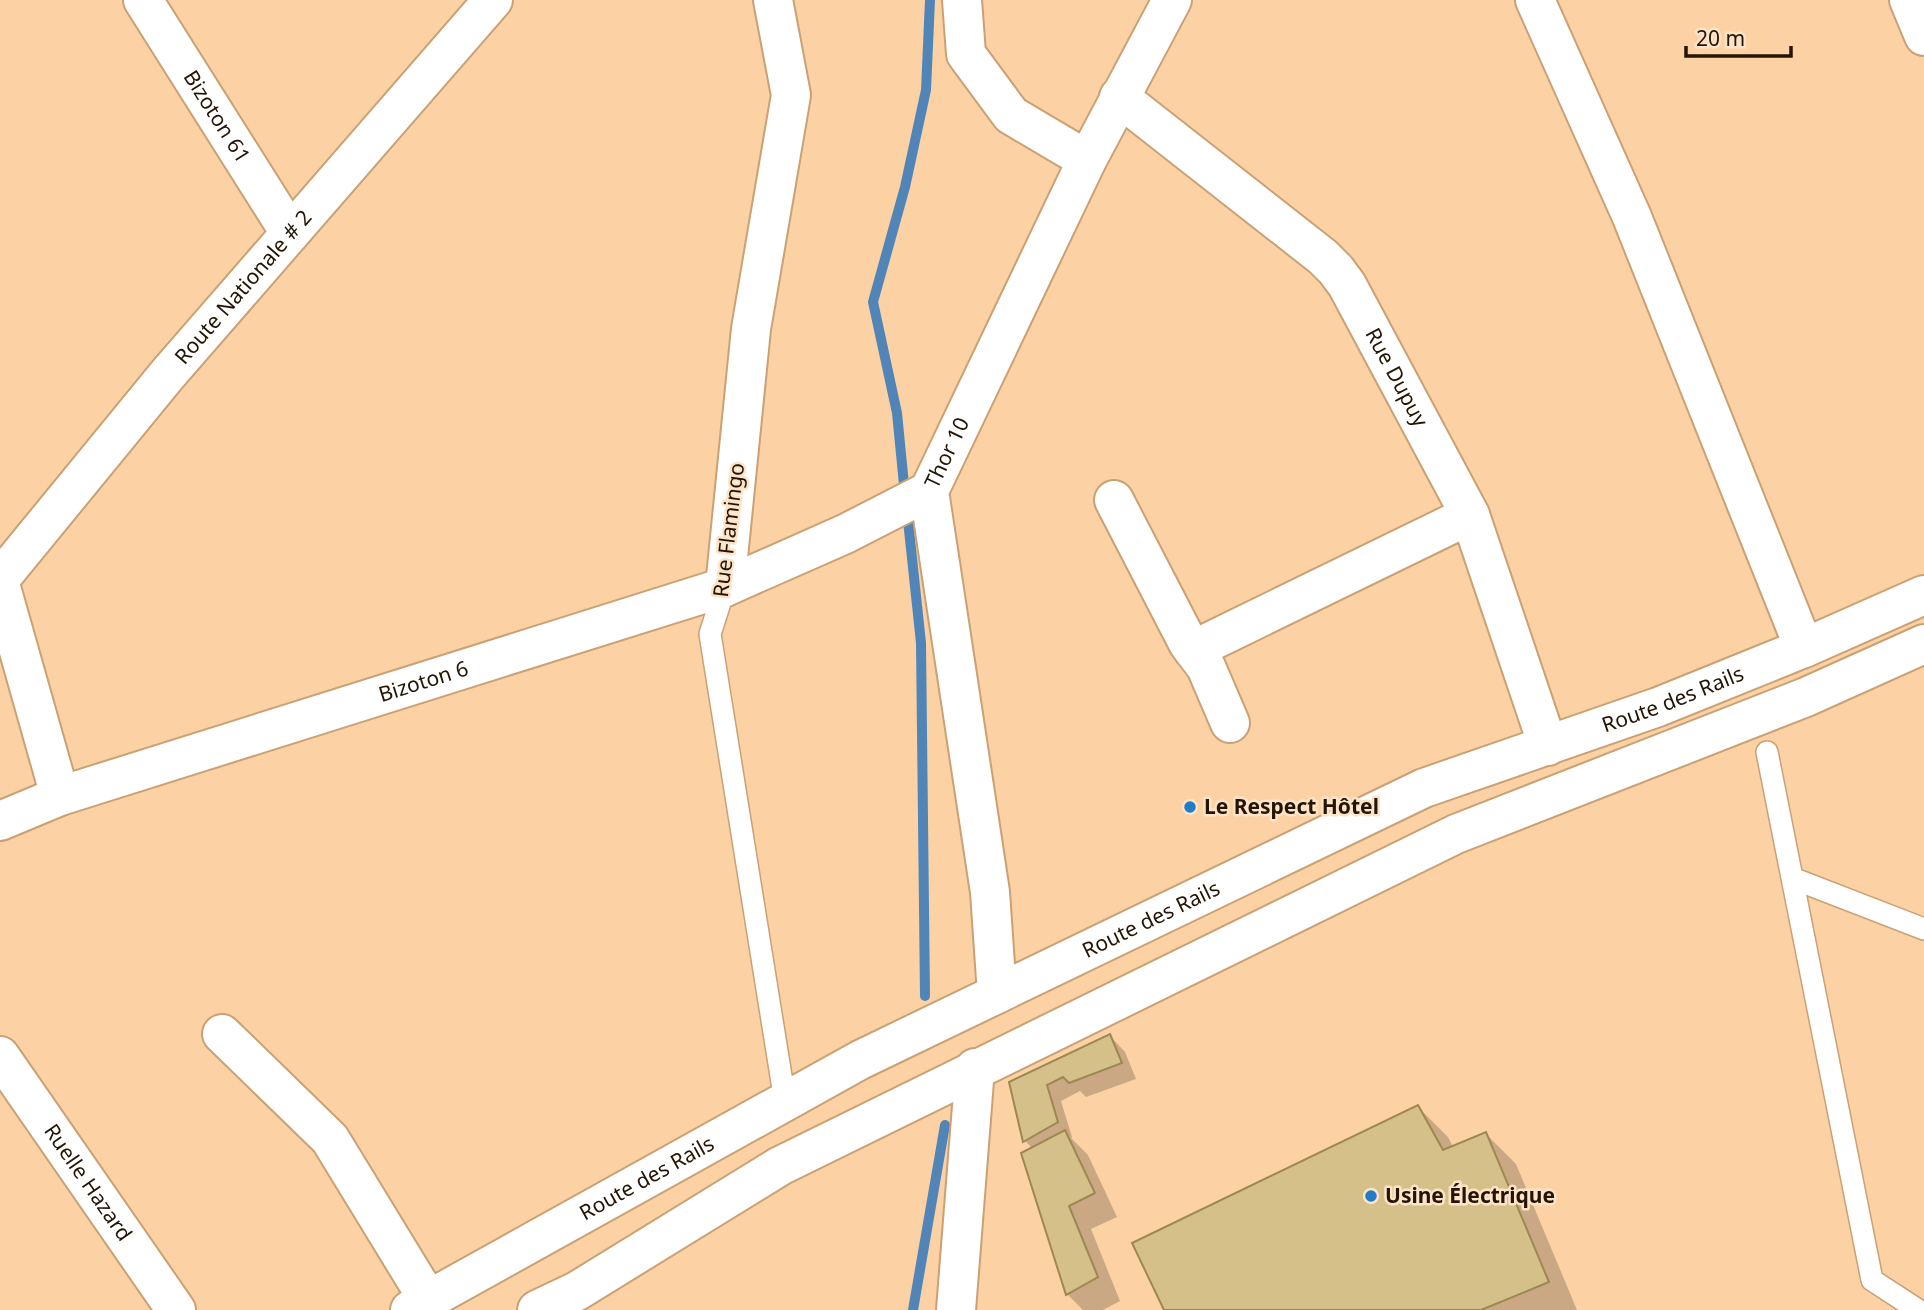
<svg xmlns="http://www.w3.org/2000/svg" width="1924" height="1310" font-family="'Noto Sans',sans-serif">
	<rect width="100%" height="100%" fill="#fcd2a4"/>
	<!-- shadow -->
	<path fill="#0003" d="M1110 1036 1125 1052 1136 1079 1086 1097 1080 1091 1061 1101 1072 1137 1071 1138 1088 1155 1117 1217 1091 1229 1120 1301 1103 1310H1083L1067 1294 1033 1149 1025 1141 1011 1083Z
		M1418 1107 1448 1137 1453 1147 1486 1134 1516 1164 1577 1310H1166Z"/>
	<g fill="none" stroke-linecap="round" stroke-linejoin="round">
		<!-- stream -->
		<path stroke="#5285b7" stroke-width="10" d="M905 495 897 413 873 302 905 187 926 90 930 0
			M907 511 921 643 925 996
			M913 1310 945 1125"/>
	</g>
	<!-- building -->
	<path fill="#d6c089" stroke="#9d8852" stroke-width="2" d="M1110 1034 1122 1063 1069 1083 1063 1077 1047 1085 1058 1122 1023 1142 1009 1082Z
		M1418 1105 1443 1150 1486 1132 1549 1282 1481 1310H1164L1132 1243Z
		M1065 1130 1095 1193 1069 1206 1098 1277 1066 1295 1021 1153Z"/>
	<g fill="none" stroke-linecap="round" stroke-linejoin="round">
		<!-- lane casing -->
		<g stroke="#c9a174" stroke-width="24">
			<path id="lane" d="M725 587 710 634 785 1101
				M1767 752 1872 1280 1918 1310
				M1792 878 1924 929"/>
		</g>
		<!-- street casing -->
		<g stroke="#c9a174" stroke-width="42">
			<g id="street">
				<path id="s1" d="M143 0 290 233"/>
				<path d="M962 0 966 54 1011 115 1087 160"/>
				<path d="M1535 0 1632 217 1804 648"/>
				<path id="s2" d="M1119 97 1323 257 1336 270 1347 285 1470 515 1548 746"/>
				<path d="M1114 500 1188 643 1206 667 1230 723"/>
				<path d="M0 584 60 796"/>
				<path d="M725 587 751 329 791 95 773 0"/>
				<path d="M1193 650 1470 515"/>
				<path id="s3" d="M0 821 60 796 725 587 845 534 929 491"/>
				<path d="M222 1034 330 1139 429 1301"/>
				<path id="s4" d="M0 1056 176 1310"/>
				<path d="M956 1310 975 1068"/>
			</g>
		</g>
		<!-- secondary casing -->
		<g stroke="#c9a174" stroke-width="42">
			<g id="secondary">
				<path d="M1909 0 1924 36"/>
				<path id="s5" d="M997 994 990 892 929 491 1087 160 1172 0"/>
			</g>
		</g>
		<!-- primary casing -->
		<g stroke="#c9a174" stroke-width="42">
			<g id="primary">
				<path id="s6" d="M0 579 167 375 493 0"/>
				<path id="s7" d="M410 1310 860 1060 1424 788 1658 707 1804 648 1924 595"/>
				<path d="M537 1310 577 1291 780 1166 1456 834 1806 697 1924 644"/>
			</g>
		</g>
		<!-- lane -->
		<use href="#lane" stroke="#fff" stroke-width="21"/>
		<!-- street -->
		<use href="#street" stroke="#fff" stroke-width="38"/>
		<!-- secondary -->
		<use href="#secondary" stroke="#fff" stroke-width="38"/>
		<!-- primary -->
		<use href="#primary" stroke="#fff" stroke-width="38"/>
	</g>
	<!-- markers -->
	<g fill="#207cc8" stroke="#fde3c7" stroke-width="2.5">
		<circle cx="1190" cy="807" r="7"/>
		<circle cx="1371" cy="1196" r="7"/>
	</g>
	<g text-anchor="middle" stroke-width="5" stroke-linejoin="round" paint-order="stroke">
		<!-- street labels -->
		<g font-size="21" fill="#231403" stroke="#fde3c7">
			<text dy="7" stroke="none"><textPath href="#s1" startOffset="138">Bizoton 61</textPath></text>
			<text dy="7" stroke="none"><textPath href="#s6" startOffset="380">Route Nationale # 2</textPath></text>
			<text dy="7" stroke="none"><textPath href="#s2" startOffset="401">Rue Dupuy</textPath></text>
			<text dy="7" stroke="none"><textPath href="#s5" startOffset="550">Thor 10</textPath></text>
			<text transform="translate(729 530) rotate(-83)" y="7">Rue Flamingo</text>
			<text dy="7" stroke="none"><textPath href="#s3" startOffset="446">Bizoton 6</textPath></text>
			<text dy="7" stroke="none"><textPath href="#s7" startOffset="1405">Route des Rails</textPath></text>
			<text dy="7" stroke="none"><textPath href="#s7" startOffset="838">Route des Rails</textPath></text>
			<text dy="7" stroke="none"><textPath href="#s7" startOffset="271">Route des Rails</textPath></text>
			<text dy="7" stroke="none"><textPath href="#s4" startOffset="154">Ruelle Hazard</textPath></text>
		</g>
		<!-- poi labels -->
		<g font-size="21" font-weight="bold" fill="#231403" stroke="#fde3c7" text-anchor="start">
			<text x="1204" y="814">Le Respect Hôtel</text>
			<text x="1385" y="1203">Usine Électrique</text>
		</g>
	</g>
	<!-- scale -->
	<path d="M1686 46v10h105v-10" fill="none" stroke="#231403" stroke-width="3.5"/>
	<text x="1696" y="46" font-size="21" fill="#231403" stroke="#fde3c7" stroke-width="5" paint-order="stroke">20 m</text>
</svg>
